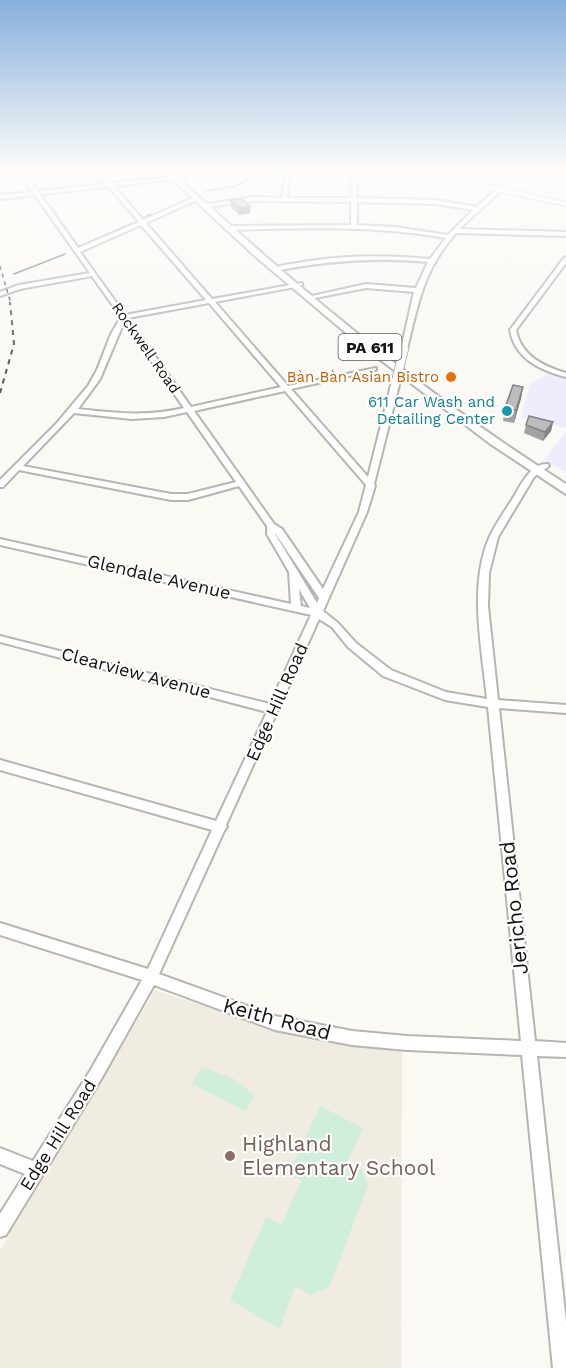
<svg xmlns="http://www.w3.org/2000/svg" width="566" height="1368" font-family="'Work Sans',sans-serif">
	<rect width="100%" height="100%" fill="#fbf9f4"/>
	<!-- commercial -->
	<path fill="#f0ecfe" d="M549 373 566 379V428L521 417 530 384Z
		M566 432V472L544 460Z"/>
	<!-- built -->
	<path fill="#f1ece1" d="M426 170H512L493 186Z
		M155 990 274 1029 331 1042 402 1051 401 1368H0V1250Z"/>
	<!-- green -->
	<path fill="#cfeedb" d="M202 1067 234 1079 254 1095 245 1111 192 1084Z
		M320 1106 363 1128 348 1161 362 1169 368 1186 329 1287 311 1295 295 1286 280 1329 230 1300 266 1217 282 1224 301 1181 289 1173Z"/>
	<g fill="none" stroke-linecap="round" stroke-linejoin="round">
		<!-- stream -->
		<path stroke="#6f7b92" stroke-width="1.5" d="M207 191 236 186 254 175 277 173 279 170
			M145 217 151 214
			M83 245 133 223
			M14 274 65 254"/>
		<!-- minor casing -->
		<g stroke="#b7b5b1" stroke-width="4">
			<path id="minor" d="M18 170H22L38 191 106 184 95 170H99L111 183 186 176 184 178 114 186 143 220 195 197H199V199L146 223 212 299 302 283V285L300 286 215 302 288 386 376 368V370L291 389 368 477 392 381 399 379 400 381 374 484 375 486 367 512 323 611 338 623 356 643 391 670 446 692 487 699C482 649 468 584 490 536 497 521 508 507 516 493 523 481 532 463 548 464L549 466 534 477 498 537 489 573 488 606 498 700 566 705V713L499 708 535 1041 566 1043V1057L537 1056 566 1322V1368H553L522 1055 407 1050 352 1045 275 1030 154 985 100 1081 6 1235 0 1237V1214L25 1174 0 1164V1148L33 1161 90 1071 142 980 0 935V923L148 969 212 830 0 770V760L216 821 267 712 0 642V636L270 704 311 615 0 545V539L291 604 289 572 267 534V526L239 486 188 500H171L19 470 3 487H0V480L56 424 88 386 97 370 111 334 121 317 92 276 20 289 0 296V292L19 285 90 273 35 195 0 199V195L33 192ZM109 187 139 222 78 248 40 194ZM141 225 206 300 125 315 80 252ZM209 303 281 387 191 407 128 318ZM124 322 184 408C145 417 117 413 78 409L100 379ZM285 391 366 485 359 512 323 589 282 529 274 524 194 411ZM187 412 236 482 188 494H171L23 466 74 413 132 419 164 417ZM275 533 319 598 317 603 275 534ZM299 589 310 608 301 606ZM319 619 332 627 348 647 383 676 445 700 488 707 521 1041 407 1036 352 1031 275 1016 159 974 224 831 227 827 226 825Z
				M288 170 290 171 287 198H351L352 175 360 170H365L356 176 357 198 436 200 476 207 499 188 501 191 459 229 566 232V236L456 233C423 271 419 301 407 349L404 351 401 349 414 292 366 288 315 298 312 296 366 284 416 288 428 262C376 257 325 261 274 271L271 269C280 265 293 264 303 262 345 255 387 255 430 259L446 238C373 225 300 228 227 230L224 228 227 226 351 225V202L254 201 205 207 202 205 254 197 282 198 286 171ZM357 202 436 204 473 210 448 235 395 227 357 225Z
				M566 257V263L516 330C521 356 543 366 566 373V377C540 370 515 359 510 330L564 258Z"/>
		</g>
		<!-- major casing -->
		<g stroke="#b7b5b1" stroke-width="2">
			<path id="major" d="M416 170H426L499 187 517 170H523L505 188 566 202V206L499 192Z"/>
		</g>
		<!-- highway casing -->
		<g stroke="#b7b5b1" stroke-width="4">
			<path id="highway" d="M162 170H170C291 283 426 396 566 484V494L489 443 352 338 256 257Z"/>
		</g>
		<!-- minor -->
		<use href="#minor" fill="#fff" fill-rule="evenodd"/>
		<!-- major -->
		<use href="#major" fill="#fff" fill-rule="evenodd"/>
		<!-- highway -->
		<use href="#highway" fill="#fff" fill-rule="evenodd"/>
		<!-- rail-far1 -->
		<path stroke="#595956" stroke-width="1.5" stroke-dasharray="4 4" stroke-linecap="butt" d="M0 266 11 304"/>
		<!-- rail -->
		<path stroke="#595956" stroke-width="2" stroke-dasharray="5 5" stroke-linecap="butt" d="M0 393 14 344 10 302"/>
		<!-- minor-bridge casing -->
		<g stroke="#b7b5b1" stroke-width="10" stroke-linecap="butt">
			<path id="minor-bridge" d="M396 381 404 349"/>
		</g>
		<!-- minor-bridge -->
		<use href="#minor-bridge" stroke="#fff" stroke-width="8"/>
	</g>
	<!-- wall -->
	<path fill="#a3a1a4" d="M230 200 250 213 239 215 231 207Z
		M523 387 514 423 503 421 505 408Z
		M553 422 551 431 543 441 524 433 526 425Z"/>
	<!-- shaded-wall -->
	<path fill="#858386" d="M250 206V213L239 215V208Z
		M523 387 521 399 514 423 516 410Z
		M553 422 551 431 543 441 545 432Z"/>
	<!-- building -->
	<path fill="#bebbbf" stroke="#858386" stroke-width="1.5" d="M241 199 250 206 239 208 230 200Z
		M513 385 523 387 516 410 505 408Z
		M529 416 553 422 545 432 526 425Z"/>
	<!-- sky -->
	<linearGradient id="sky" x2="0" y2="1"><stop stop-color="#87afdc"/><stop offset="0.47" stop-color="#fdfcfa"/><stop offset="1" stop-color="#fdfcfa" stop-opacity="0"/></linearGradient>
	<rect width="566" height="361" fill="url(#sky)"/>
	<!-- markers -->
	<circle fill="#e8710a" stroke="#fff" stroke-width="2" cx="451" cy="377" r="6"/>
	<circle fill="#0f9aa8" stroke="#fff" stroke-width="2" cx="507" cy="411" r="6"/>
	<circle fill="#8d6e63" stroke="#fff" stroke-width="2" cx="230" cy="1156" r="6"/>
	<g text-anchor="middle" stroke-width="4.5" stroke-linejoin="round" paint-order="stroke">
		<!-- far-street labels -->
		<g font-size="15" fill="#121210" stroke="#fff">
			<text transform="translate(146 348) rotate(55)" y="5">Rockwell Road</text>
		</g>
		<!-- far-food labels -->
		<g font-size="15" fill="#c56008" stroke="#fff" text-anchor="end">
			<text x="439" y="382">Bàn Bàn Asian Bistro</text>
		</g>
		<!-- far-culture labels -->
		<g font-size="15" fill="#0d838f" stroke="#fff" text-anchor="end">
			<text x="495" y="407">611 Car Wash and<tspan x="495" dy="17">Detailing Center</tspan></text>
		</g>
		<!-- shield labels -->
		<rect fill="#fff" stroke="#595958" stroke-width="1.5" x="338.5" y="334" width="63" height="26" rx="4.5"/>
		<g font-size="16" font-weight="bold" fill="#121210">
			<text x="370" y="353">PA 611</text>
		</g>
		<!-- street labels -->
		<g font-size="18" fill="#121210" stroke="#fff">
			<text transform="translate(159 577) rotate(13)" y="6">Glendale Avenue</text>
			<text transform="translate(136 673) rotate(15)" y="6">Clearview Avenue</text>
			<text transform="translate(277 702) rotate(-66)" y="6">Edge Hill Road</text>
			<text transform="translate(58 1135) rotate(-58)" y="6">Edge Hill Road</text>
		</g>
		<!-- near-street labels -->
		<g font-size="21" fill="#121210" stroke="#fff">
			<text transform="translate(514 908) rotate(-96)" y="7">Jericho Road</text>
			<text transform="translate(277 1019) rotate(15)" y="7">Keith Road</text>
		</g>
		<!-- near-education labels -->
		<g font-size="21" fill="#785e54" stroke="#fff" text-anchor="start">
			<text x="242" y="1151">Highland<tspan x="242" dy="24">Elementary School</tspan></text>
		</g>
	</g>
</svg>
